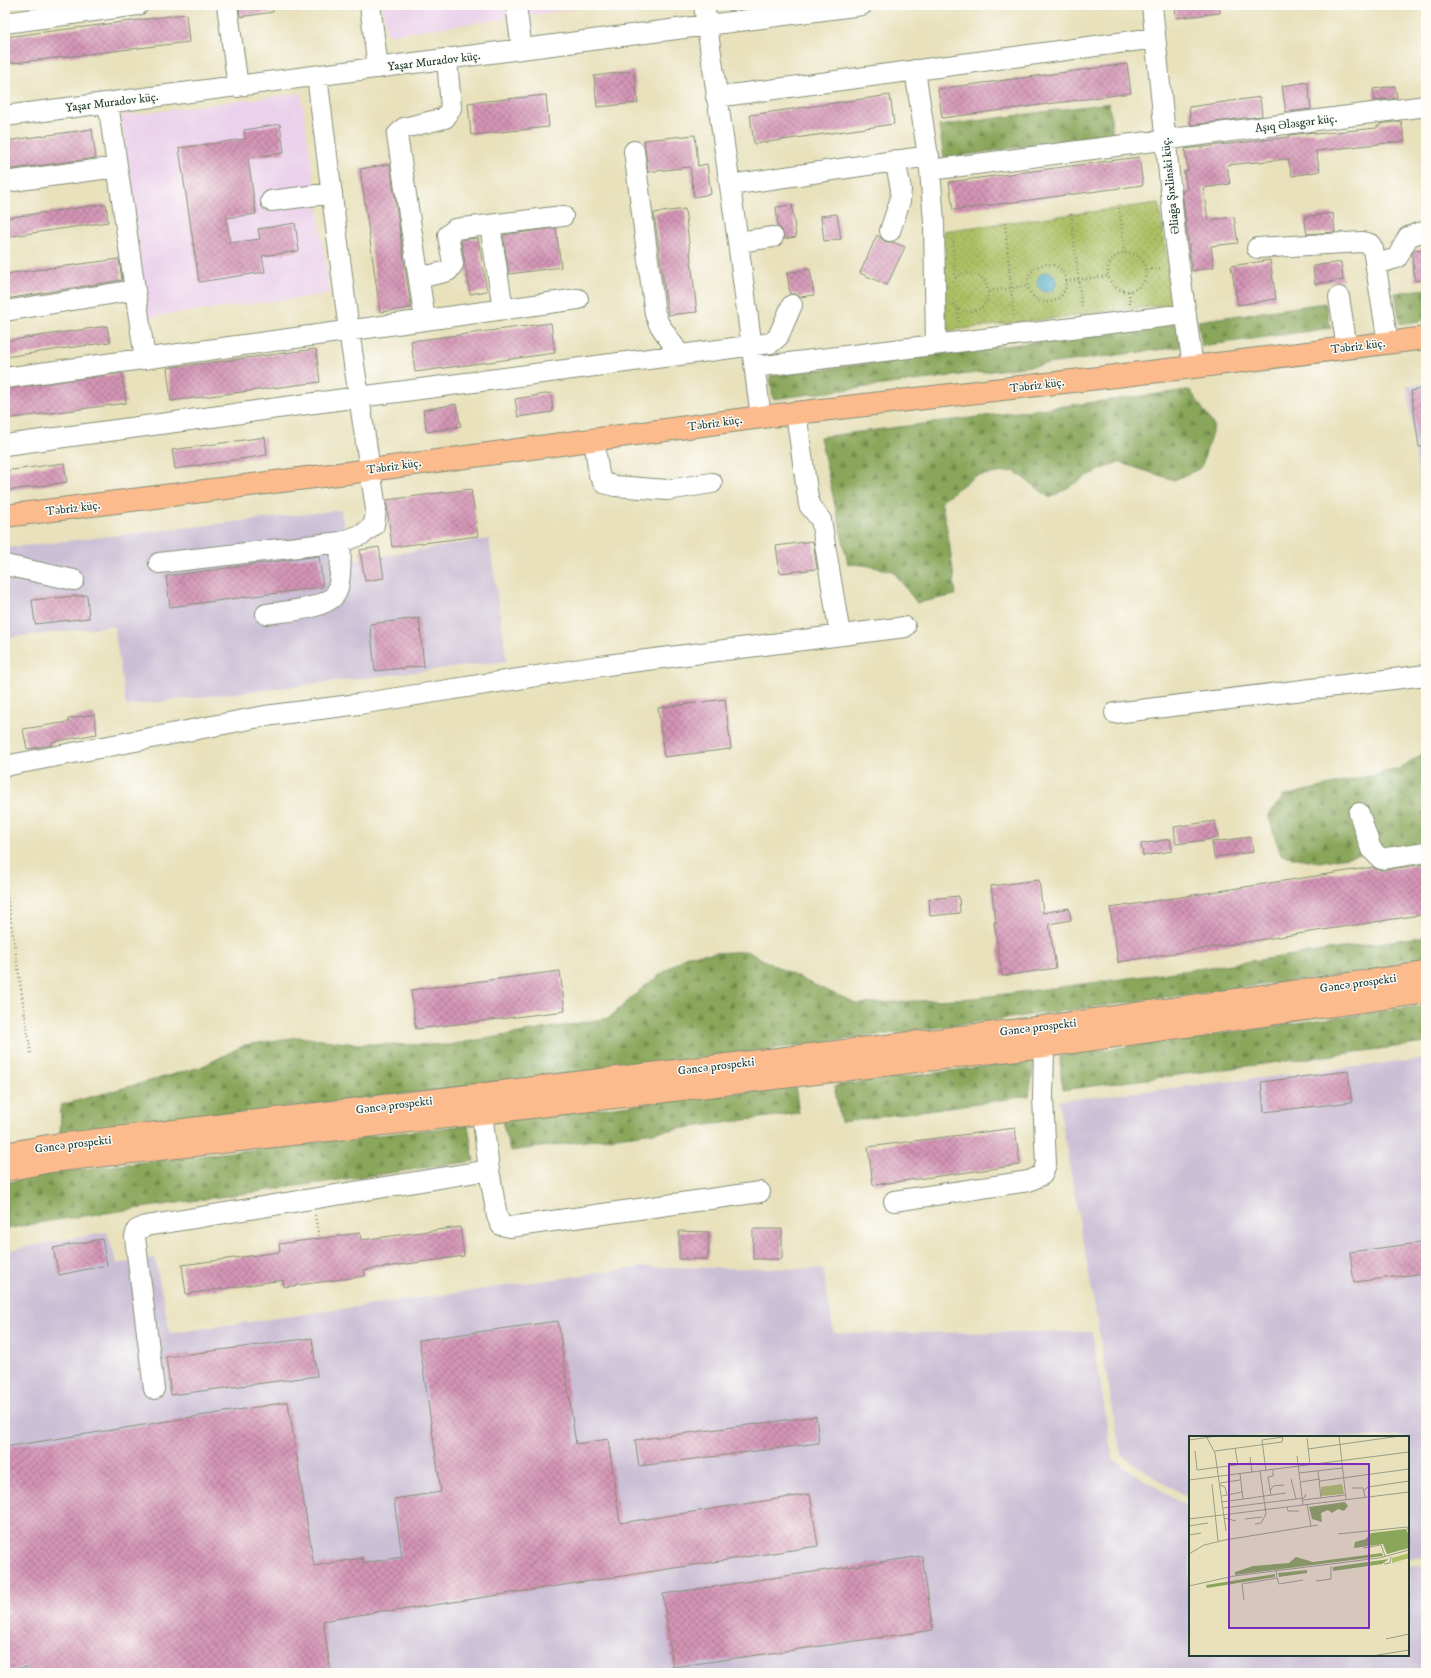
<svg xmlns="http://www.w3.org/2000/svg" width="1431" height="1678" font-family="'IM FELL DW Pica',serif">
	<defs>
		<pattern id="grass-dots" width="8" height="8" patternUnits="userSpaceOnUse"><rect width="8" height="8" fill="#acc064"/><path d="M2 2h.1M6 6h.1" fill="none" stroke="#8b9d53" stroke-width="1.8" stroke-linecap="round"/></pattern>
		<pattern id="forest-firs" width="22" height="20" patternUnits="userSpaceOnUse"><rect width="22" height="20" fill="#89a65a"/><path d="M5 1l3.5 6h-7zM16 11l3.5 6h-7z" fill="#6f884b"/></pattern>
		<pattern id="water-rules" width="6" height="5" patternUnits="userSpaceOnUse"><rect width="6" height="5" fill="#48aac8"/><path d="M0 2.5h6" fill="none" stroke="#3b8ca3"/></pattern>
		<pattern id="building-cross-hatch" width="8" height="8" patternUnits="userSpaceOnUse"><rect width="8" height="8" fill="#d494b5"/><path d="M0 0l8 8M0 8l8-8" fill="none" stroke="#ab7a94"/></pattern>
	</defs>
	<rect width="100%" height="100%" fill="#fdfcf7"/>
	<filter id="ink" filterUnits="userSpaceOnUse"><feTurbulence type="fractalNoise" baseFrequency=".025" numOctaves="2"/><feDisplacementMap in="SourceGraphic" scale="8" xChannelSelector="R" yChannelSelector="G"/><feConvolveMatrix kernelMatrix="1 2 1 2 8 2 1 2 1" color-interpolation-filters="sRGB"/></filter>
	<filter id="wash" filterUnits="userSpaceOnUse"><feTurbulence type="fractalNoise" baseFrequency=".012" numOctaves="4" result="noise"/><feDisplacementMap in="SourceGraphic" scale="16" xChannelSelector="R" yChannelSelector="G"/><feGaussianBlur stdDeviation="0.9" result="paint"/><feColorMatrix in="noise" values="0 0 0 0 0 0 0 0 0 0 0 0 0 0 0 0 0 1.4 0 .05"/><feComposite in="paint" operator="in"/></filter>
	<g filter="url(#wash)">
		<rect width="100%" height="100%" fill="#e8e1bc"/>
		<!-- built -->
		<path fill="#ebd1eb" d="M382 5H603L387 35Z
			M301 93 330 294 148 317 121 116Z"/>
		<!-- industrial -->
		<path fill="#cbbfd5" d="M1426 383V533L1407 386Z
			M341 510 350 561 489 539 507 661 126 706 114 626 5 638V548Z
			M1426 1059V1558L1408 1559V1437H1190V1499L1121 1455 1058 1101Z
			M107 1232 117 1264 155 1258 170 1333 641 1267 823 1269 834 1333 1092 1332 1113 1460 1190 1508V1655H1408V1566L1426 1565V1673H5V1251Z"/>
		<!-- grass -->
		<path fill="url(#grass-dots)" stroke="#667e4c" d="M1159 203 1173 304 945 331 943 231Z"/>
		<!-- forest -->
		<path fill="url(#forest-firs)" stroke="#547247" d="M1109 103 1113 134 944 158 939 126Z
			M1426 289V320L1400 324 1395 293Z
			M1325 303 1331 328 1202 346 1198 321Z
			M1177 324 1180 347 773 399 770 376Z
			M1190 390 1214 426 1201 468 1174 480 1118 462 1087 476 1050 498 1014 471 975 476 941 501 948 533 956 595 917 603 893 571 864 565 848 564 820 437Z
			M1426 752V843L1319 862 1281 855 1268 815 1284 796 1398 769Z
			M1426 936V964H1423L642 1066 60 1134 61 1105 201 1067 245 1045 298 1037 357 1044 448 1045 609 1018 645 986 687 955 746 951 803 980 858 1004 974 998 1168 973Z
			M1426 1005V1043L1062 1090 1060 1056Z
			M1035 1060 1029 1096 841 1122 834 1086Z
			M795 1086 799 1113 510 1151 502 1120Z
			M468 1125 474 1161 56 1220 5 1229V1183L47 1174 135 1163Z"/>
		<!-- water -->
		<path fill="url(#water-rules)" stroke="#34747e" d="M1037 282a10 10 0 1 1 20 0a10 10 0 1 1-20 0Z"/>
		<g id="blocks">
			<!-- building -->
			<path fill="url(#building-cross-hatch)" d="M239 5H273V12L240 17Z
				M1175 5H1220V13L1176 18Z
				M186 14 189 42 5 64V37Z
				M1127 64 1131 93 942 118 938 89Z
				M634 71 638 103 597 107 594 76Z
				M1308 82 1311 109 1286 112 1282 86Z
				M1395 86 1397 98 1375 101 1373 89Z
				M546 95 549 127 471 135 468 103Z
				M890 95 894 124 754 144 750 115Z
				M1260 97 1262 116 1191 125 1189 107Z
				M1401 121 1405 141 1316 151 1320 171 1292 176 1288 159 1227 165 1230 184 1203 188 1208 220 1234 217 1238 243 1211 246 1214 267 1192 271 1182 191 1187 190 1184 171H1188L1185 149 1289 137V135L1315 132V134L1377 128V126H1380V124Z
				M280 124 284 153 248 158 256 214 226 218 230 243 260 239 258 229 295 223 299 251 262 256 265 272 199 282 179 148 245 139 244 130Z
				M92 129 96 158 5 170V141Z
				M695 135 698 166 707 164 711 194 694 197 690 167 648 172 644 140Z
				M1139 157 1143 185 953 210 949 182Z
				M390 164 411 308 380 312 360 169Z
				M106 204 108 222 5 237V218Z
				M792 205 796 237 784 239 782 230 778 227 776 207Z
				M685 209 697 312 668 315 654 213Z
				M1333 213 1335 232 1307 234 1304 217Z
				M837 214 841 239 824 241 821 216Z
				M556 228 561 267 509 274 503 235Z
				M877 235 886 242H893L905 247 887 285 860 273Z
				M478 238 487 291 470 294 461 240Z
				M1426 249V279L1415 281 1412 255 1414 250Z
				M119 259 122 280 5 299V274Z
				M1270 260 1276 299 1238 305 1231 266Z
				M1341 262 1343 280 1315 284 1313 266Z
				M810 269 814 295 800 297 796 294H790L787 273Z
				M551 323 555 353 415 372 411 341Z
				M107 326 110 342 5 357V341Z
				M316 349 320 382 171 401 167 368Z
				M122 373 126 403 5 419V389Z
				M1426 388V447H1419L1411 391Z
				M551 393 553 412 518 417 515 399Z
				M456 404 461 426 427 432 423 410Z
				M265 437 267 455 175 469 172 450Z
				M64 463 67 482 5 491V471Z
				M471 489 478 536 392 547 386 500Z
				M813 541 817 569 780 573 776 546Z
				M379 547 384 578 365 581 360 550Z
				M319 556 323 587 170 607 166 576Z
				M87 595 89 618 35 624 32 600Z
				M419 618 424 666 375 671 370 624Z
				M725 699 731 749 664 757 658 708Z
				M94 714 97 734 52 742V745L27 749 23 729 69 722 68 719Z
				M1215 821 1218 838 1176 844 1174 827Z
				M1251 837 1253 852 1214 857 1212 842Z
				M1170 839 1172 851 1143 856 1141 844Z
				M1426 864V914L1118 962 1110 908 1373 867 1378 870H1383Z
				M1039 880 1043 913 1069 908 1071 920 1049 924 1056 968 1002 976 994 922H996L991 886Z
				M959 896 960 913 930 916 929 899Z
				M560 971 565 1011 416 1029 411 990Z
				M1348 1071 1352 1102 1264 1112 1261 1082Z
				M1015 1128 1020 1165 873 1185 868 1147Z
				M460 1227 464 1256 364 1270 365 1276 284 1287 283 1280 186 1294 182 1265 280 1252 279 1244 360 1233 361 1240Z
				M753 1229H782V1259H753Z
				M679 1231 709 1232 708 1259H679Z
				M102 1239 107 1265 59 1275 53 1248Z
				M1426 1242V1273L1354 1282 1350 1252Z
				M558 1321 576 1444 608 1439 620 1523 810 1494 818 1546 388 1612V1610L323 1621 331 1673H27V1667L5 1671V1615L9 1614 5 1591V1447L288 1402 314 1566 362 1558 363 1563 402 1557 394 1499 441 1492 419 1340Z
				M312 1338 317 1376 171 1395 166 1357Z
				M816 1416 819 1443 639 1466 635 1440Z
				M922 1556 933 1630 673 1667 663 1594Z"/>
		</g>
	</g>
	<g filter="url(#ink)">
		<use href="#blocks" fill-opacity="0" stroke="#848f78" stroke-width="1"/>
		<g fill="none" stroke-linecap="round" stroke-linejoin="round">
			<!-- minor casing -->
			<g stroke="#848f78" stroke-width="22">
				<path id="minor" d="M227 5 238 87
					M370 5 378 68
					M516 5 522 49
					M704 5 738 242 761 417
					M1152 5 1176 244 1193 367
					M5 23 138 5
					M915 70 930 170 934 222 936 344
					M716 97 1155 38
					M108 103 145 359
					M5 116 862 5
					M634 151 655 314 659 324 680 355
					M930 170 1426 106
					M5 182 117 167
					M730 185 929 156
					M271 201 332 193
					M490 225 503 309
					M890 231 900 201 901 189 895 160
					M738 242 773 237
					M1257 248 1362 242 1370 244 1373 249 1388 343
					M1376 264 1397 258 1408 237 1418 233 1426 232
					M419 278 448 271 453 264 448 235 455 229 563 216
					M1339 297 1347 348
					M5 311 135 290
					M425 320 397 135 404 128 445 118 451 108 447 59
					M755 367 1186 314
					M5 378 578 299
					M796 413 809 505 821 520 840 635
					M594 439 599 475 604 483 615 486 667 490 712 483
					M5 445 359 397 771 343 778 337 792 305
					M159 563 341 542
					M5 565 74 580
					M266 614C283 611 330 610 337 591 342 577 340 558 341 542L363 534 374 525 376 509 349 331 317 76
					M1115 713 1426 675
					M5 766 265 716 359 704 607 665 905 627
					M1359 813 1371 849 1381 859 1426 852
					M489 1170 497 1216 501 1225 510 1227 760 1192
					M894 1201 1029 1181 1042 1175 1046 1164 1043 1097 1044 1046
					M154 1389 135 1237 137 1230 146 1226 489 1170 480 1097"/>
			</g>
			<!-- major casing -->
			<g stroke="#848f78" stroke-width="24">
				<path id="major" d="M5 516 370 470 761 417 1193 367 1426 338
					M5 1154 48 1146 1044 1027 1426 973
					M5 1170 51 1161 482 1113 1044 1046 1426 992"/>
			</g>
			<!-- path -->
			<path stroke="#848f78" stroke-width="2.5" stroke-dasharray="1 3" stroke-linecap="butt" d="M1119 208 1125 253
				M1071 214 1082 309
				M1005 223 1014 318
				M1108 272a19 19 0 1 1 38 0a19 19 0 1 1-38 0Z
				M1028 283a19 19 0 1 1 38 0a19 19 0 1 1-38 0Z
				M1147 270 1162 268
				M1066 281 1108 276
				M953 282 955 278 953 238
				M989 291 1027 286
				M1129 291 1130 305
				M953 304C959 310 964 313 972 311 1001 308 988 258 955 278
				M958 309 959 325
				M5 882 31 1055
				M315 1215 319 1239"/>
			<!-- minor -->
			<use href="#minor" stroke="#fff" stroke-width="20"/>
			<!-- major -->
			<use href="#major" stroke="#fbbb8d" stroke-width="22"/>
		</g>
	</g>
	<g text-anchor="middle" stroke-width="3" stroke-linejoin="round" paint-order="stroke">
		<!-- street labels -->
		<g font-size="12" fill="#1f3d34" stroke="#fdfcf7">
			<text transform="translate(434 61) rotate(-7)" y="4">Yaşar Muradov küç.</text>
			<text transform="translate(112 102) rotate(-7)" y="4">Yaşar Muradov küç.</text>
			<text transform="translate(1296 123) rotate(-7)" y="4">Aşıq Ələsgər küç.</text>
			<text transform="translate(1170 186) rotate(-96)" y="4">Əliağa Şıxlinski küç.</text>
			<text transform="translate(1358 346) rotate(-7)" y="4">Təbriz küç.</text>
			<text transform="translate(1037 385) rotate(-7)" y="4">Təbriz küç.</text>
			<text transform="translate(715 423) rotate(-8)" y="4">Təbriz küç.</text>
			<text transform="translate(394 466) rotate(-8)" y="4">Təbriz küç.</text>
			<text transform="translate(73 508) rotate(-7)" y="4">Təbriz küç.</text>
			<text transform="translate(1358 983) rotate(-8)" y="4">Gəncə prospekti</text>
			<text transform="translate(1038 1027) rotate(-7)" y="4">Gəncə prospekti</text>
			<text transform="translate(716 1066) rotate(-7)" y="4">Gəncə prospekti</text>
			<text transform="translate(394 1105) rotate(-7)" y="4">Gəncə prospekti</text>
			<text transform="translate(73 1144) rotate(-7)" y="4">Gəncə prospekti</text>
		</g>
	</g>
	<!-- overview -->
	<g transform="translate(1189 1436)">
		<rect width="220" height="220" fill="#e8e1bc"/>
		<path d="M153 48 155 58 132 60V51ZM220 117V122L203 127V122Z" fill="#acc064"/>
		<path d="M156 66 159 70 155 75 149 73 143 77 139 74 132 77 133 86 123 83 120 71ZM217 93 220 99V112L198 118 194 108 165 112 166 106 177 103 182 97ZM193 117 194 120 46 139V136L64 130 100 127 107 121 124 126ZM200 123 193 128 144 135V131ZM118 134V137L90 141 89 137ZM86 138V141L18 152 17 149Z" fill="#89a65a"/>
		<path fill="none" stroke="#989f86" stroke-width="1" d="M17 0 26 17 37 95M150 0 157 63M118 2 121 29M0 4 28 0M46 12 49 29M119 13 211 0M6 15 8 34 62 27M26 15 93 6 94 0M108 20 114 69M61 21 63 36M77 35 73 4 94 1M129 35 132 62M110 37 153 32M51 38 54 63M102 43 107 63M0 44 220 16M131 45 220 33M112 46 131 43M31 47 51 44M23 48 29 105M31 49 36 51 38 59 33 60M163 52H174L176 61M175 54 179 51 220 45M81 55 84 50 95 49M38 59 53 56M82 59 79 41 84 40V34M114 64 156 59M33 66 97 57M118 68 122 90M98 71 99 75H110M34 72 115 62 117 58M35 82 47 85M0 83 220 56M56 83 73 81M66 88 72 87 77 78 71 35M0 90 19 87M149 98 218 91 220 96M0 99 12 97M173 107 175 112 192 109 196 120M0 118 15 109 36 104 129 89M195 128 201 127 202 121M88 142 90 148 114 144M127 145 142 143V130M0 150 45 140 190 122 220 114M55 164 53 148 88 142 87 135M197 203 220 198M183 220 220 214"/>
		<path fill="#7b2cbf" fill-opacity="0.15" stroke="#7b2cbf" stroke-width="2" d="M40 28H180V192H40Z"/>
		<rect width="220" height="220" fill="none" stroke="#1f3d34" stroke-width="2"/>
	</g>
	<!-- margin -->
	<rect width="1431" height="1678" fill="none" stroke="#fdfcf7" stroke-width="20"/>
</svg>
